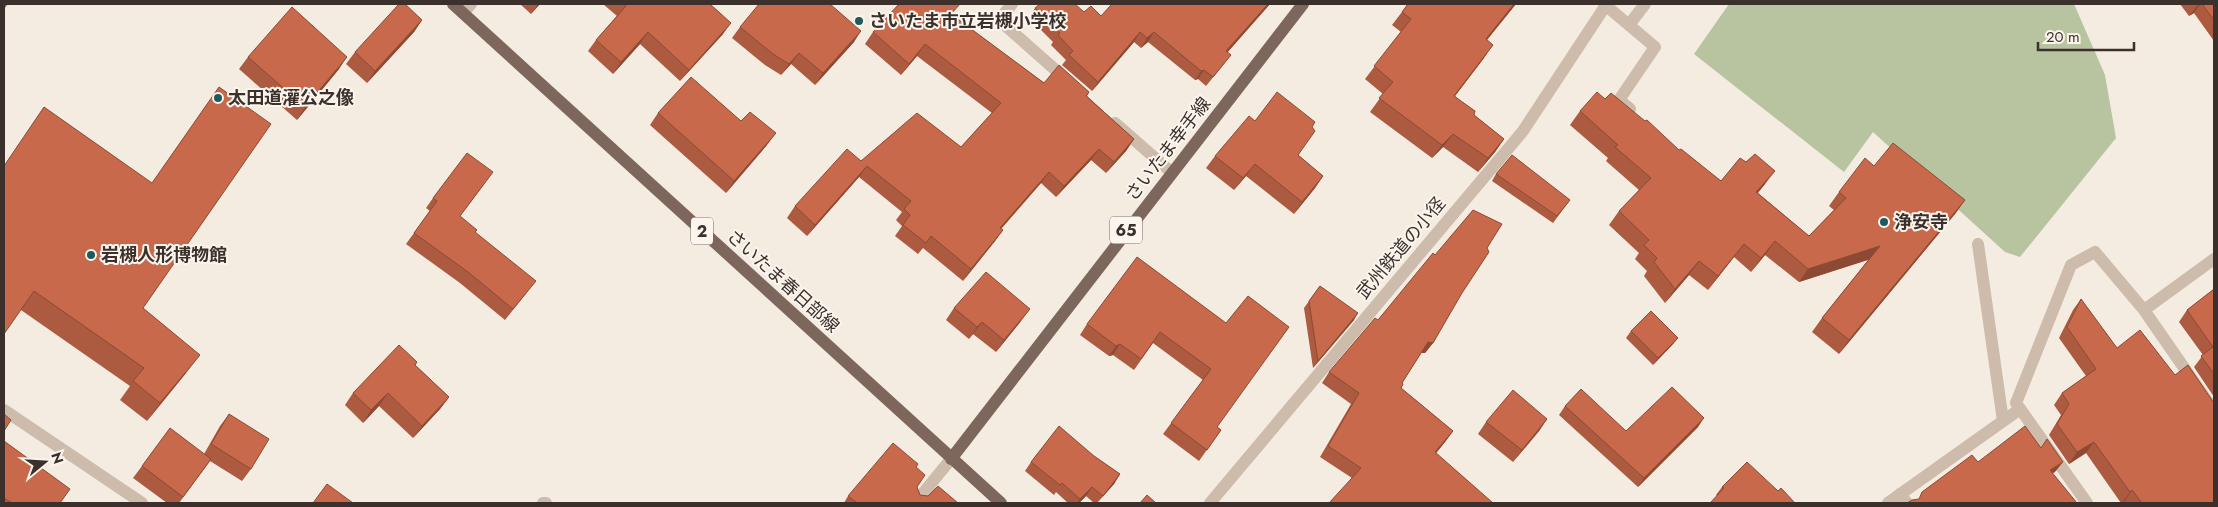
<svg xmlns="http://www.w3.org/2000/svg" width="2218" height="507" font-family="Jost,'Noto Sans JP',sans-serif">
	<rect width="100%" height="100%" fill="#f4ebe1"/>
	<!-- green -->
	<path fill="#b8c4a0" d="M1729 4H2074L2105 75 2116 138 2020 257 2005 252 1873 132 1844 172 1694 54Z"/>
	<g fill="none" stroke-linecap="round" stroke-linejoin="round">
		<!-- lane -->
		<path stroke="#cdbbac" stroke-width="12" d="M463 13 471 4
			M1629 25 1645 4
			M1978 244 2003 421
			M543 503H546
			M1210 503 1523 131 1606 5
			M1888 503 2020 409"/>
		<!-- street -->
		<path stroke="#cdbbac" stroke-width="12" d="M1012 4 999 20 1068 81
			M1604 4 1655 47 1619 100 1630 109
			M1115 123 1171 172
			M2144 310 2214 259
			M4 410 142 503
			M1900 494 1907 503
			M915 503 951 459
			M2087 503 2016 403 2071 265 2095 252 2144 310 2214 411"/>
		<!-- primary -->
		<path stroke="#7d675c" stroke-width="12" d="M453 4 1001 503
			M951 459 1303 4"/>
	</g>
	<!-- wall -->
	<path fill="#ac5a40" d="M4 4H8L4 9Z
		M520 4H540L531 14Z
		M603 4H710L723 34 680 81 640 44 613 74 588 51 596 40 617 16Z
		M1112 4H1270L1227 52 1224 64 1206 86 1198 79 1195 80 1148 42 1141 48 1134 42 1092 91 1062 65 1066 60 1051 45 1053 42 1029 18 1035 8 1084 12 1101 16Z
		M1408 4H1516L1487 40 1484 58 1455 96 1474 115 1504 139 1495 152 1478 172 1443 147 1432 158 1370 112 1383 94 1365 79 1401 32 1392 25Z
		M2180 4H2214V41L2194 13 2189 16Z
		M952 15 1044 83 1089 92 1087 96 1134 139 1126 151 1106 173 1091 160 1056 197 1041 183 1001 229 1003 230 995 241 963 281 923 248 918 254 895 236 902 226 896 220 902 212 859 177 807 236 787 218 795 206 861 161 961 147 992 113 917 56 901 75 865 44 873 32Z
		M422 20 414 32 367 83 346 64 355 52Z
		M740 27 854 42 815 85 791 64 781 75 765 65 732 38Z
		M248 57 339 69 297 120 239 69Z
		M1605 99 1679 150 1721 181 1765 184 1758 193 1809 236 1834 210 1829 206 1839 192 1874 166 1965 200 1955 214 1839 354 1812 332 1822 318 1868 260 1799 282 1765 255 1751 272 1734 257 1708 290 1689 275 1665 303 1644 276 1647 271 1635 259 1639 253 1609 225 1619 211 1639 190 1606 161 1608 158 1570 125 1580 111Z
		M44 107 143 308 186 373 147 421 120 400 130 386 21 310Z
		M658 113 741 121 767 145 726 193 650 125Z
		M1298 155 1323 176 1315 188 1294 214 1246 176 1234 190 1206 168 1215 156Z
		M1496 174 1570 200 1553 223 1492 181Z
		M485 183 460 216 528 291 505 320 460 283 406 244 430 211 426 208 433 198Z
		M1487 248 1433 343 1425 353H1421L1402 383 1401 388 1453 431 1445 442 1436 453 1352 478 1320 457 1351 404 1322 383 1329 372 1378 320 1435 255Z
		M1320 286 1354 320 1313 368 1304 308Z
		M2214 289V397L2194 367 2203 355 2179 322 2187 310Z
		M2081 299 2117 348 2175 375 2214 503H2126L2124 502 2121 503 2086 453 2069 464 2049 435 2061 415 2054 405 2062 393 2086 376 2059 338 2073 310Z
		M954 308 1021 321 996 352 973 334 969 339 946 320Z
		M1226 323 1217 427 1221 430 1199 461 1163 434 1203 380 1153 343 1134 370 1113 355 1109 356 1080 335 1087 324Z
		M1631 331 1678 338 1673 344 1653 365 1626 338Z
		M415 365 449 397 440 409 413 438 379 406 363 423 345 405 353 393Z
		M1565 406 1626 431 1698 427 1638 487 1559 415Z
		M229 414 251 469 242 481 210 461 179 503H167L133 478 142 466 204 454 220 426Z
		M1547 419 1539 431 1513 462 1478 434 1486 422Z
		M4 441 60 503H4Z
		M1094 456 1120 474 1114 484 1097 503H1094L1086 496 1079 503H1068L1056 492 1054 495 1025 471 1031 462Z
		M916 468 917 487 920 495 958 503H844L848 496Z
		M1722 487 1778 491 1717 496 1716 495Z"/>
	<!-- shaded-wall -->
	<path fill="#8c4a34" d="M538 4H540L531 14Z
		M1268 4H1270L1220 61 1226 51Z
		M1514 4H1516L1476 53 1486 39Z
		M2199 4H2200L2194 13 2189 16 2197 6Z
		M422 20 414 32 367 83 375 71Z
		M731 23 723 34 680 81 689 70Z
		M861 31 854 42 815 85 823 73Z
		M648 32 640 44 613 74 621 62Z
		M1140 32 1134 42 1092 91 1098 82Z
		M1154 32 1148 42 1141 48 1147 38Z
		M925 44 917 56 901 75 909 64Z
		M1493 45 1484 58 1445 109 1454 96Z
		M799 53 791 64 781 75 789 64Z
		M347 57 339 69 297 120 305 107Z
		M1204 70 1198 79 1195 80 1201 71Z
		M776 133 767 145 726 193 734 181Z
		M1453 134 1443 147 1432 158 1442 145Z
		M1134 139 1126 151 1106 173 1114 162Z
		M1504 139 1495 152 1478 172 1488 158Z
		M1099 149 1091 160 1056 197 1064 186Z
		M1255 164 1246 176 1234 190 1243 178Z
		M867 166 859 177 807 236 815 225Z
		M1775 171 1765 184 1746 206 1756 192Z
		M1049 172 1041 183 992 239 1000 228Z
		M1323 176 1315 188 1294 214 1302 202Z
		M1965 200 1955 214 1839 354 1849 340Z
		M1003 230 995 241 963 281 971 269Z
		M1775 241 1765 255 1751 272 1761 258Z
		M1744 244 1734 257 1708 290 1718 276Z
		M1880 246 1870 259 1799 282 1808 269Z
		M1699 261 1689 275 1665 303 1675 289Z
		M1030 309 1021 321 996 352 1004 340Z
		M1358 313 1354 320 1313 368 1318 361Z
		M982 322 973 334 969 339 977 327Z
		M1678 338 1673 344 1653 365 1658 358Z
		M1428 342 1433 343 1425 353H1420Z
		M1120 344 1113 355 1109 356 1116 346Z
		M200 355 186 373 147 421 160 403Z
		M388 393 379 406 363 423 371 410Z
		M449 397 440 409 413 438 422 426Z
		M1704 418 1698 427 1638 487 1644 478Z
		M1547 419 1539 431 1513 462 1522 450Z
		M1453 431 1445 442 1428 463 1435 452Z
		M2094 442 2086 453 2069 464 2077 452Z
		M2063 462 2055 472 2042 480 2050 470Z
		M1120 474 1114 484 1097 503 1103 496Z
		M1092 487 1086 496 1079 503H1077L1080 499Z
		M2132 490 2124 502 2122 503 2130 492Z"/>
	<!-- building -->
	<path fill="#c8694b" stroke="#8c4a34" d="M399 4H405L422 20 375 71 355 52Z
		M624 4H710L731 23 689 70 648 32 621 62 596 40 626 6Z
		M759 4H830L861 31 823 73 799 53 789 64 773 54 740 27Z
		M899 4H960L951 14 1044 83 1059 65 1089 92 1086 96 1134 139 1114 162 1099 149 1064 186 1049 172 1000 228 1003 230 971 269 931 236 926 243 903 225 910 215 904 209 911 201 867 166 815 225 795 206 847 149 861 161 917 113 961 147 1001 103 925 44 909 64 873 32Z
		M1040 4H1075L1084 12 1091 6 1101 16 1112 4H1268L1226 51 1231 55 1213 77 1204 70 1201 71 1154 32 1147 38 1140 32 1098 82 1069 55 1073 51 1058 35 1060 33 1035 8Z
		M1408 4H1514L1486 39 1493 45 1454 96 1475 111 1474 115 1504 139 1488 158 1453 134 1442 145 1379 98 1393 82 1374 66 1411 19 1402 12Z
		M2202 4H2214V20Z
		M292 7 347 57 305 107 248 57Z
		M691 77 741 121 750 112 776 133 734 181 658 113Z
		M219 87 271 124 143 308 200 355 160 403 133 381 144 368 34 291 4 334V166L44 107 152 183Z
		M1277 92 1315 122 1312 127 1315 131 1298 155 1323 176 1302 202 1255 164 1243 178 1215 156 1249 116 1255 121Z
		M1597 92 1605 99 1611 93 1645 121 1647 120 1679 150 1681 149 1721 181 1740 158 1746 162 1755 154 1775 171 1756 192 1809 236 1846 198 1839 192 1865 158 1874 166 1893 143 1965 200 1849 340 1822 318 1880 246 1808 269 1775 241 1761 258 1744 244 1718 276 1699 261 1675 289 1654 262 1657 258 1644 245 1649 240 1619 211 1651 178 1615 147 1618 145 1580 111Z
		M467 153 493 172 460 216 477 230 475 232 536 281 513 309 468 272 414 233 437 201 433 198Z
		M1512 155 1570 200 1557 216 1496 174Z
		M1473 210 1502 224 1487 248 1489 252 1462 293 1433 343 1428 342 1402 383 1403 384 1401 388 1453 431 1435 452 1493 503H1329L1361 468 1328 446 1359 393 1329 372 1375 318 1378 320 1433 253 1435 255Z
		M1137 257 1226 323 1248 296 1289 327 1217 427 1221 430 1207 450 1171 423 1211 369 1160 332 1141 359 1120 344 1116 346 1087 324Z
		M986 272 1030 309 1004 340 982 322 977 327 954 308Z
		M1320 286 1358 313 1318 361 1309 301Z
		M2214 289V374L2201 356 2213 347 2187 310Z
		M2081 299 2117 348 2140 330 2175 375 2188 365 2214 403V503H2142L2132 490 2130 492 2094 442 2077 452 2057 424 2069 404 2062 393 2096 369 2067 327Z
		M1651 311 1678 338 1658 358 1631 331Z
		M399 345 417 362 415 365 449 397 422 426 388 393 371 410 353 393Z
		M1672 387 1704 418 1644 478 1565 406 1581 389 1626 431Z
		M1513 390 1547 419 1522 450 1486 422Z
		M4 414 11 420 4 431Z
		M229 414 269 439 251 469 211 444Z
		M1059 426 1094 456 1120 474 1103 496 1092 487 1080 499 1062 483 1060 485 1031 462Z
		M2025 426 2041 448 2047 439 2063 462 2050 470 2077 503H1907L1912 500 1919 499 1922 492 1972 455 1978 462Z
		M170 428 211 459 183 497 142 466Z
		M4 441 70 489 60 503H12L4 498Z
		M893 443 918 464 916 467 925 475 917 487 920 495 928 496 938 486 958 503H857L848 496Z
		M1747 462 1778 491 1781 488 1795 503H1710L1724 488 1722 487Z
		M327 484 353 503H313Z
		M1147 495 1156 503H1140Z"/>
	<!-- markers -->
	<g fill="#1f5a5e" stroke="#fbf5ee" stroke-width="2">
		<circle cx="859" cy="21" r="5"/>
		<circle cx="218" cy="98" r="5"/>
		<circle cx="1884" cy="222" r="5"/>
		<circle cx="91" cy="255" r="5"/>
	</g>
	<g text-anchor="middle" stroke-width="4" stroke-linejoin="round" paint-order="stroke">
		<!-- shield labels -->
		<g fill="#fbf5ee" stroke="#756b66" stroke-width="1">
			<rect x="1110" y="216.5" width="32" height="27" rx="4"/>
			<rect x="691" y="217.5" width="22" height="27" rx="4"/>
		</g>
		<g font-size="16" font-weight="bold" fill="#3b302b">
			<text x="1126" y="236">65</text>
			<text x="702" y="237">2</text>
		</g>
		<!-- poi labels -->
		<g font-size="18" font-weight="bold" fill="#3b302b" stroke="#fbf5ee" text-anchor="start">
			<text x="869" y="27">さいたま市立岩槻小学校</text>
			<text x="228" y="104">太田道灌公之像</text>
			<text x="1894" y="228">浄安寺</text>
			<text x="101" y="261">岩槻人形博物館</text>
		</g>
		<!-- street labels -->
		<g font-size="18" fill="#3b302b" stroke="#fbf5ee">
			<text transform="translate(1168 149) rotate(-52)" y="6">さいたま幸手線</text>
			<text transform="translate(1401 248) rotate(-50)" y="6">武州鉄道の小径</text>
			<text transform="translate(783 281) rotate(42)" y="6">さいたま春日部線</text>
		</g>
	</g>
	<!-- border -->
	<rect width="2218" height="507" fill="none" stroke="#3b302b" stroke-width="10"/>
	<!-- north arrow -->
	<g transform="translate(45 462) rotate(72)" stroke="#fbf5ee" stroke-width="4" paint-order="stroke">
	<path d="M0-4L9 19L0 12L-9 19Z" fill="#3b302b"/>
	<text y="-8" font-size="14" font-weight="bold" text-anchor="middle" fill="#3b302b">N</text>
	</g>
	<!-- scale -->
	<path d="M2038 42v8h96v-8" fill="none" stroke="#3b302b" stroke-width="2.5"/>
	<text x="2046" y="42" font-size="15" fill="#3b302b" stroke="#fbf5ee" stroke-width="4" paint-order="stroke">20 m</text>
</svg>
